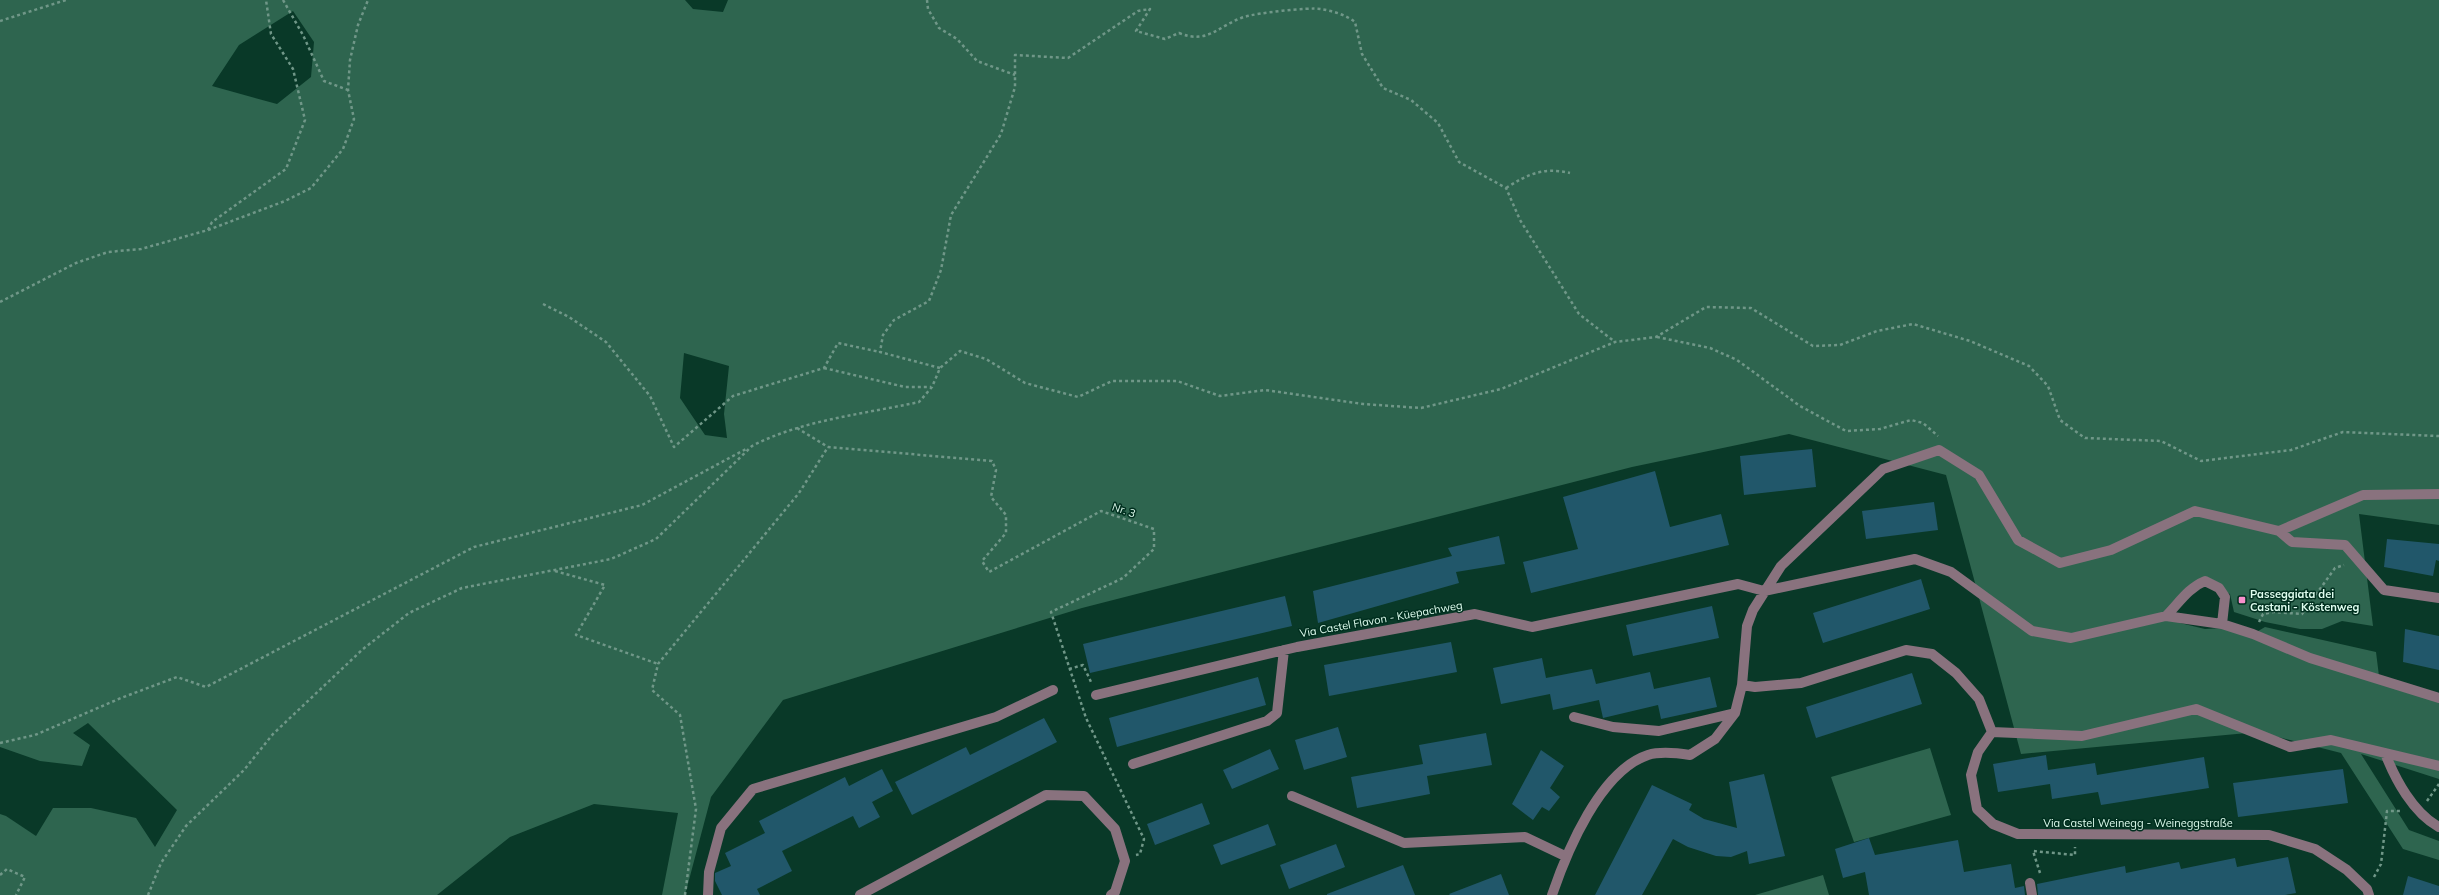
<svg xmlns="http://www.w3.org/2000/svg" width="2439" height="895" font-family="Mulish,sans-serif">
	<rect width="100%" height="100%" fill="#093928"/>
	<!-- green -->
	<path fill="#2e654f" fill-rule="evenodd" d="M0 0H685L693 9 723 12 728 0H2439V525L2359 514 2373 626 2342 621 2322 629H2300L2265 622 2234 612 2230 594 2205 581 2167 616 2180 623 2205 629 2223 628 2253 634 2265 627 2376 652 2379 676 2439 695V779L2361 754 2409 830 2439 841V860L2403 849 2341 753 2258 732 2021 754 1946 475 1789 434 1632 467 1082 608 783 700 711 797 685 895H662L678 813 594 804 510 837 437 895H0V814L6 816 36 836 53 808H91L136 818 155 847 177 810 88 723 73 733 90 745 82 766 40 761 0 747ZM293 11 314 42 311 77 277 104 212 86 239 45ZM684 353 729 366 724 414 727 438 705 435 680 398Z
		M1930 748 1951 815 1854 842 1831 777Z
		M1823 875 1829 895H1755Z"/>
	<!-- building -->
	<path fill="#21576a" d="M1812 449 1816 487 1744 495 1740 456Z
		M1655 471 1670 527 1721 514 1729 545 1531 593 1523 562 1578 549 1563 497Z
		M1934 502 1938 530 1866 539 1862 511Z
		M1499 536 1505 564 1456 572 1459 583 1318 623 1313 591 1452 556 1448 548Z
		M2387 539 2439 544V561L2436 560 2433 576 2384 567Z
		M1921 579 1930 609 1823 643 1813 613Z
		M1285 596 1292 626 1090 673 1083 644Z
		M1712 606 1719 638 1633 656 1626 625Z
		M2405 629 2439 636V670L2403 662Z
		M1451 642 1457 672 1329 696 1324 665Z
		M1542 658 1546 678 1592 669 1596 684 1650 672 1654 689 1710 677 1717 707 1661 719 1658 705 1603 718 1599 700 1553 710 1550 694 1501 704 1493 668Z
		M1912 673 1922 704 1816 738 1806 707Z
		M1258 677 1266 705 1117 747 1109 718Z
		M1044 718 1057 742 912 815 895 782 966 747 970 755Z
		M1338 727 1347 757 1304 770 1295 740Z
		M1486 733 1492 765 1427 776 1430 794 1357 808 1351 777 1423 764 1419 745Z
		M1270 749 1279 769 1232 789 1223 770Z
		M1541 750 1564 766 1550 788 1560 797 1549 811 1542 807 1533 820 1512 804Z
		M2046 755 2048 770 2095 763 2097 775 2204 757 2209 788 2101 805 2098 792 2052 799 2050 784 1998 792 1993 764Z
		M882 769 893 791 872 802 880 817 859 828 853 816 782 851 792 871 757 889 760 895H722L715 881V873L731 866 725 853 765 833 759 821 845 777 849 786Z
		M2343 769 2348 803 2238 817 2233 783Z
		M1764 774 1785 856 1749 864 1747 851 1731 857 1716 856 1688 847 1673 839 1642 895H1595L1652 785 1692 804 1689 810 1704 819 1737 828 1729 782Z
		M1202 803 1210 824 1155 845 1147 824Z
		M1268 824 1276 845 1221 865 1213 845Z
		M1869 838 1875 855 1958 840 1964 872 2011 864 2015 888 2024 886 2025 895H1869L1865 872 1843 878 1835 849Z
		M1336 844 1345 867 1289 889 1280 865Z
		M2288 857 2296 893 2285 895H2038L2037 884 2125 866 2126 873 2179 862 2181 869 2235 858 2237 867Z
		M1403 865 1415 895H1327V894Z
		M1501 874 1509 895H1450L1449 894Z
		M2408 876 2439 886V895H2403Z"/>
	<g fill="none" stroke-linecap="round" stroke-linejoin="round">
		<!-- path -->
		<path stroke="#709788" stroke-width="2.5" stroke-dasharray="3 3" stroke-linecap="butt" d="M283 0 303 35 324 81 348 90
			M927 0 928 9 939 28 957 39 977 61 1015 75
			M0 21 66 0
			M1506 188C1528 174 1543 167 1570 173
			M208 230 212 222 286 169 305 120 293 69 271 34 266 0
			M0 302 76 263 108 252 141 249 208 230 285 201 311 188 343 149 354 119 348 90 350 60 358 25 368 0
			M543 304 569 317 606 342 650 396 674 447 733 396 824 368 838 343 880 352
			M1657 337 1710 348 1737 360 1800 406 1846 431 1880 429 1911 420 1923 423 1938 436
			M824 368 905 387H931
			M940 368 880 352 883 335 894 320 929 301 941 270 951 215 1001 134 1015 87V55L1068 58 1138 11 1150 9 1136 31 1165 39 1179 33C1208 45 1219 25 1244 17 1256 13 1309 7 1321 9 1333 11 1346 15 1355 22L1362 54 1383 88 1411 100 1438 123 1459 162 1506 188 1520 220 1579 314 1615 342
			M797 428 828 447 992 461 996 470 991 497 1006 515V533L982 561 989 572 1101 511 1154 529V549L1123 578 1051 612 1086 718 1144 839 1140 854 1136 855
			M555 571 605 585 576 635 658 664
			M2259 622 2263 614 2273 612 2302 614 2335 568 2344 565
			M1069 669 1083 665 1092 684
			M0 743 35 735 121 698 177 677 206 687 474 547 642 505 746 449
			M2427 801 2439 784
			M2040 873 2033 851 2075 855V847
			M0 875 7 869 25 877 16 895
			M2374 877 2381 864 2387 811H2400
			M148 895 161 863 186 826 244 770 273 734 363 649 409 613 462 588 611 559 656 539 752 446C802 420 864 414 919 402L932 387 940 368 960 351 986 359 1025 383 1078 397 1112 381H1177L1220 396 1265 390 1363 404 1421 408 1501 389 1615 342 1656 337 1706 307 1751 308 1813 346 1840 345 1877 331 1913 324 1970 341 2029 366 2048 386 2060 420 2085 438 2161 441 2201 461 2291 450 2343 432 2439 436
			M685 895 696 809 680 715 652 690 658 664 799 493 828 447"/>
		<!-- minor -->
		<path stroke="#89727e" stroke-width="10" d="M2279 531 2292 542 2345 545 2384 590 2439 598
			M2166 616C2179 603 2188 588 2205 581L2219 588 2225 597 2222 624
			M1742 685 1755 687 1801 683 1906 650 1932 654 1956 673 1979 699 1992 732
			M1096 695 1297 647 1475 614 1532 627 1738 584 1764 591 1915 559 1951 572 2032 631 2071 638 2166 616 2222 624 2253 634 2310 658 2439 698
			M1574 717 1613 727 1659 731 1735 713
			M1992 732 1978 752 1971 775 1977 809 1993 824 2018 834 2269 835 2315 849 2347 870 2367 889 2369 895
			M1992 732 2082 736 2196 709 2290 747 2331 740 2439 766
			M2385 753C2395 779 2413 813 2439 827
			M1133 764 1267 721 1277 713 1284 650
			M1292 796 1404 843 1525 837 1565 856
			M2030 883 2032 895
			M708 895 709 872 721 828 753 789 996 717 1053 690
			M860 895 1046 795 1084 796 1115 829 1125 861 1115 892 1111 895
			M1552 895C1567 851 1600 771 1648 755 1661 751 1677 753 1690 755L1715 739 1735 713 1742 685 1747 626 1753 610 1781 566 1883 469 1939 450 1979 475 2018 540 2060 563 2111 550 2195 511 2279 531 2363 495 2439 494"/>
	</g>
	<!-- markers -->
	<rect fill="#f890cc" stroke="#002f1f" stroke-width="1.5" x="2238" y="596" width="8" height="8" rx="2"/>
	<g text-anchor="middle" stroke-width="3" stroke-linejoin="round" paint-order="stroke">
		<!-- street labels -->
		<g font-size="11" fill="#dffdef" stroke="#002f1f">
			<text transform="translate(1124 510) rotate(19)" y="4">Nr. 3</text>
			<text transform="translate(1381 619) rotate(-10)" y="4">Via Castel Flavon - Küepachweg</text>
			<text x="2138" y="827">Via Castel Weinegg - Weineggstraße</text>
		</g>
		<!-- poi labels -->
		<g font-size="11" font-weight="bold" fill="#dffdef" stroke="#002f1f" text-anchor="start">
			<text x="2250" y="598">Passeggiata dei<tspan x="2250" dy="13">Castani - Köstenweg</tspan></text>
		</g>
	</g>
</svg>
